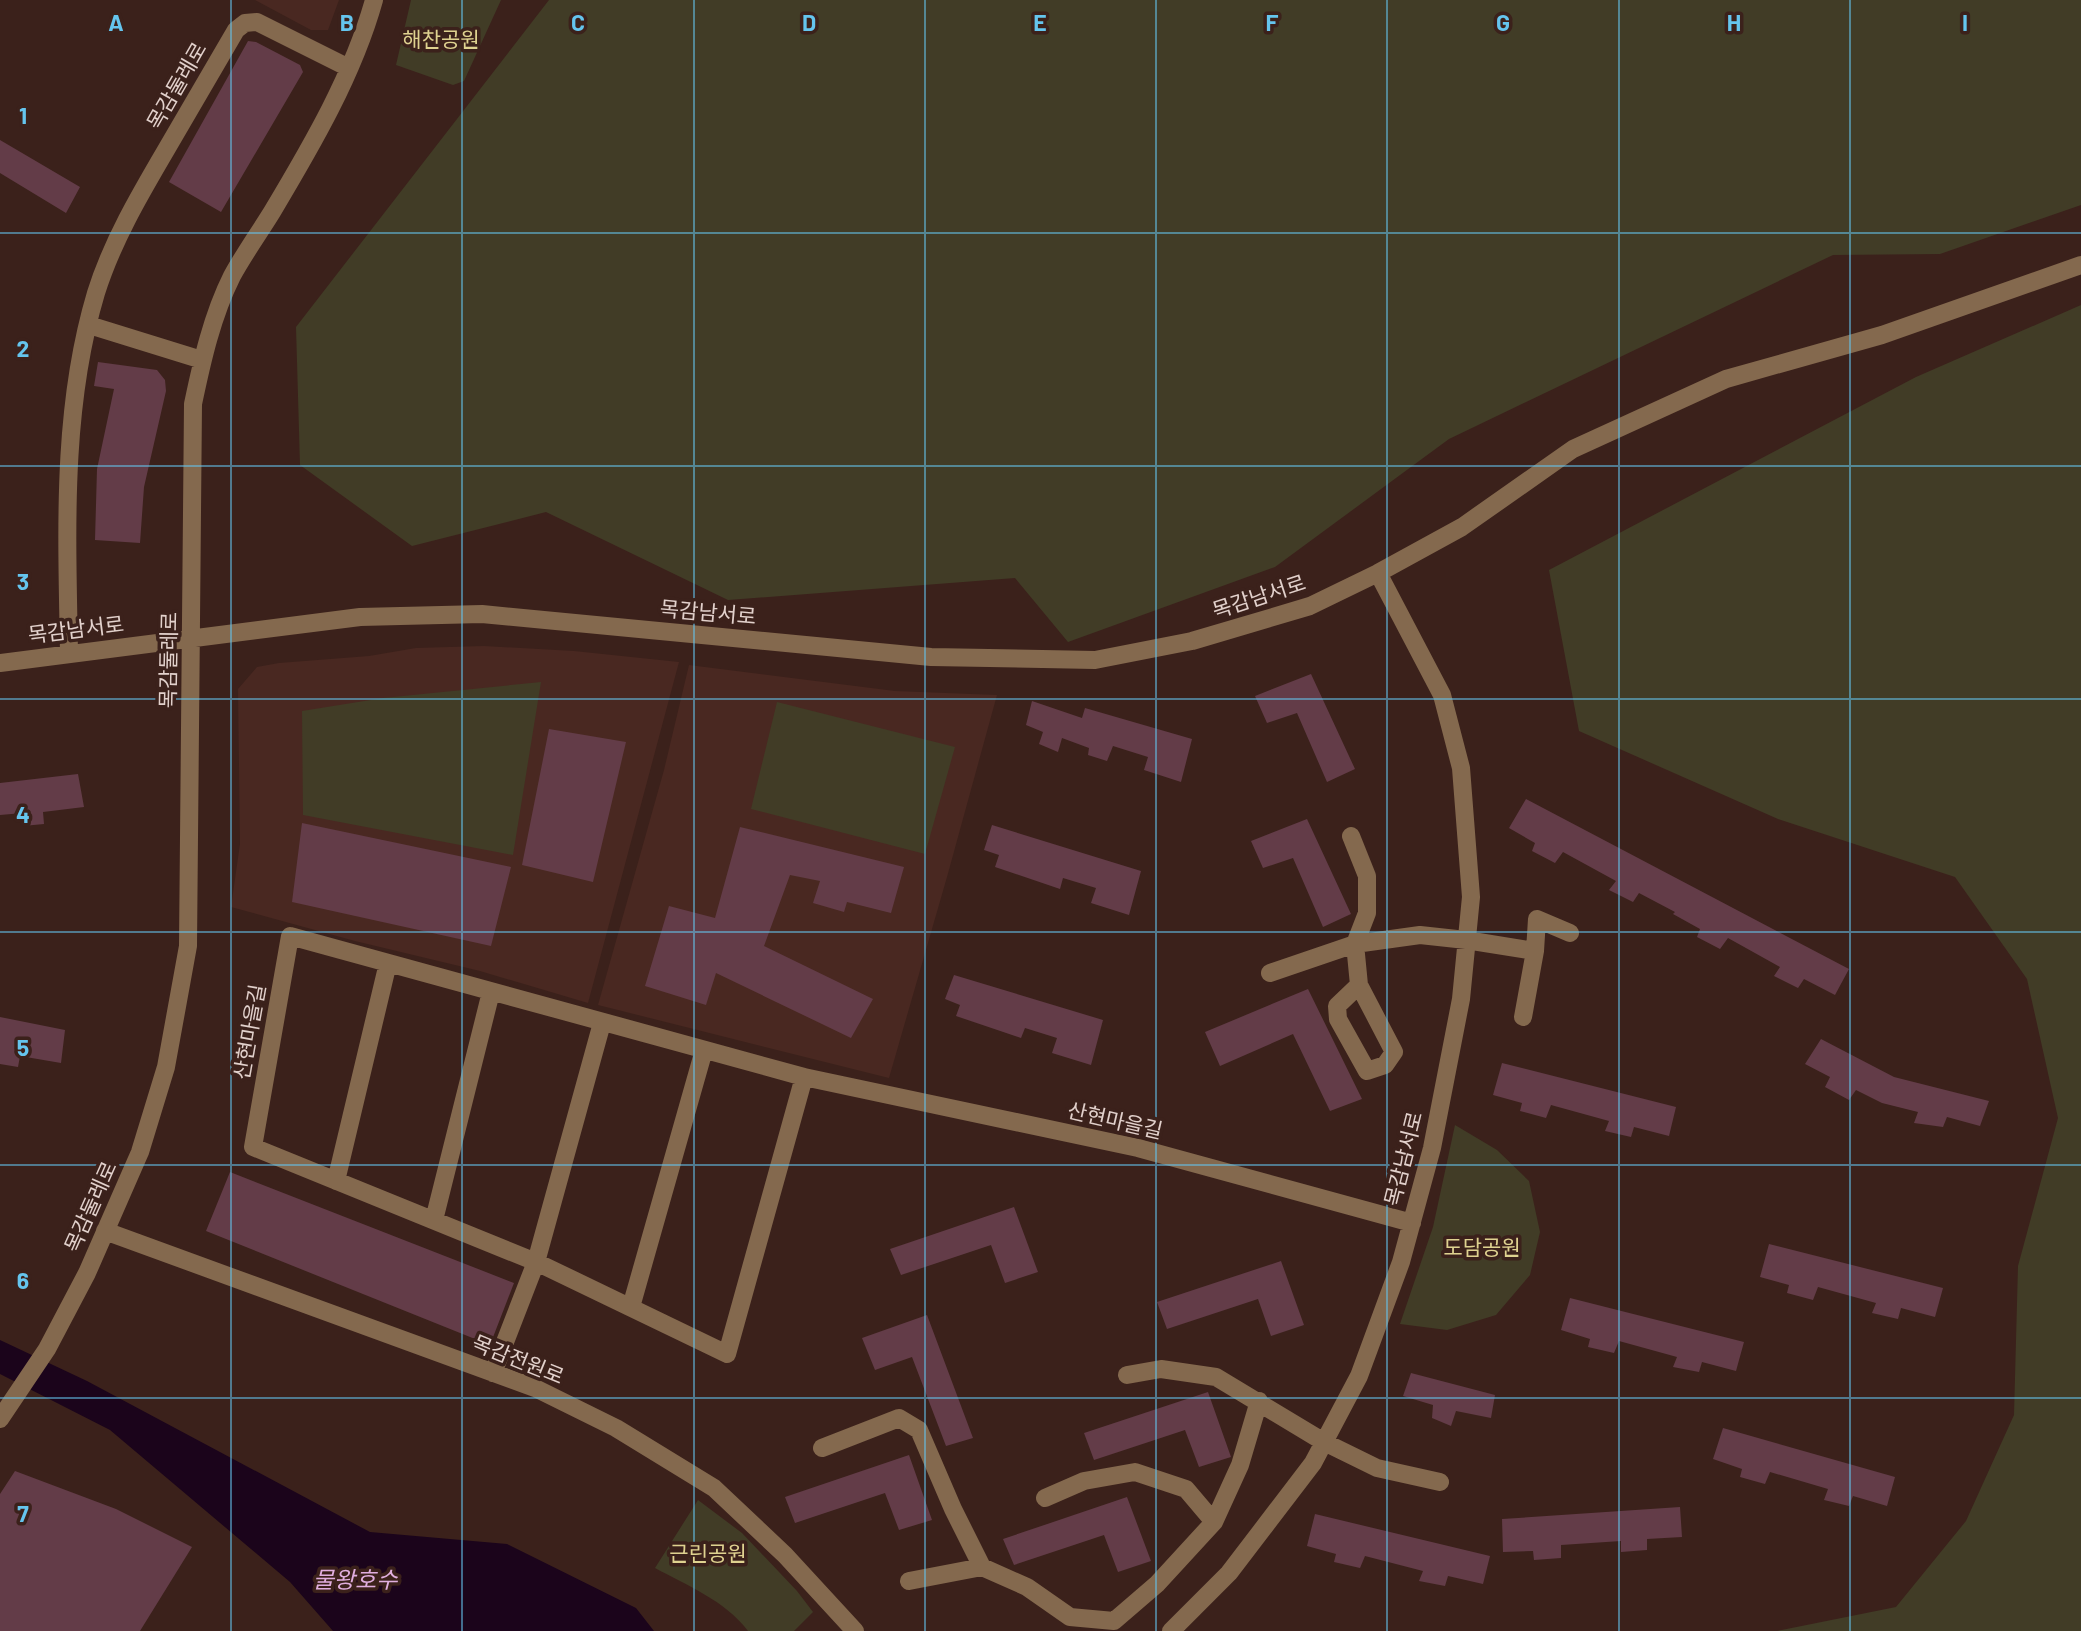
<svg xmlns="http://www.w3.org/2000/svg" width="2081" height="1631" font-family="Barlow,'Noto Sans KR',sans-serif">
	<rect width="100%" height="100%" fill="#3b211b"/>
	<!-- built -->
	<path fill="#492821" d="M255 0H339L328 30H311Z
		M484 646 574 651 679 662 588 1003 480 971 355 941 231 907 240 844 238 689 257 667 279 663 369 656 416 648Z
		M689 665 895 691 997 695 947 877 889 1078 598 1005 664 770Z"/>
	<!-- green -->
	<path fill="#413c26" d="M411 0H501L464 81 453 85 396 65Z
		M549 0H2081V205L1940 254 1833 255 1449 439 1275 567 1068 642 1015 578 728 600 546 512 412 546 300 465 296 327Z
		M2081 305V1631H1777L1896 1607 1966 1521 2014 1415 2018 1266 2058 1118 2027 979 1955 877 1778 819 1579 731 1549 570 1916 377Z
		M541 682 513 855 303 815 302 711 383 698Z
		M777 702 955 747 925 854 751 809Z
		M1455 1125 1497 1150 1529 1181 1540 1232 1530 1275 1496 1315 1447 1330 1400 1324 1433 1227Z
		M698 1500 742 1533 797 1591 813 1612 794 1631H748C726 1601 686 1585 655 1568Z"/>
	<!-- water -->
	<path fill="#1b041b" d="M0 1340 87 1381 370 1532 507 1544 636 1608 654 1631H333L290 1582 110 1430 0 1374Z"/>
	<!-- building -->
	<path fill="#633c48" d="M248 41 256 42 300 65 303 72 221 212 169 182Z
		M0 140 80 187 66 213 0 173Z
		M98 362 157 370 165 380 166 391 144 487 140 543 95 540 97 469 114 389 94 386Z
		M1311 674 1355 769 1327 782 1297 713 1267 723 1255 696Z
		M1032 701 1082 718 1085 708 1192 739 1181 782 1144 770 1148 757 1113 746 1107 761 1088 755 1089 748 1062 738 1058 752 1039 744 1043 732 1026 725Z
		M549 729 626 742 593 882 522 865Z
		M78 774 84 807 43 812 44 824 23 826V813L0 815V783Z
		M1526 799 1849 969 1835 995 1804 979 1798 988 1774 976 1780 967 1728 938 1720 949 1697 937 1700 929 1673 914 1675 912 1639 893 1633 902 1609 890 1616 881 1563 852 1555 863 1532 851 1535 843 1509 828Z
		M1307 819 1351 914 1323 927 1293 858 1263 868 1251 841Z
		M302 823 511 867 491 946 292 902Z
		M992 825 1141 871 1129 915 1091 903 1096 888 1063 878 1060 889 995 867 999 855 984 850Z
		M740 827 904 867 891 913 847 902 844 912 813 903 820 881 790 875 764 946 873 999 851 1038 716 973 706 1005 645 986 669 906 715 918Z
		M954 975 1103 1020 1091 1065 1052 1053 1057 1038 1025 1028 1021 1038 956 1016 960 1005 945 999Z
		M1308 989 1362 1099 1330 1111 1293 1034 1220 1066 1205 1032Z
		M0 1017 65 1030 61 1063 20 1056 18 1067 0 1064Z
		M1821 1039 1894 1077 1989 1101 1980 1126 1947 1117 1943 1127 1914 1123 1918 1112 1882 1103 1856 1090 1849 1100 1825 1087 1830 1077 1805 1064Z
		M1502 1063 1676 1107 1669 1136 1634 1127 1631 1137 1605 1131 1609 1121 1551 1105 1546 1118 1520 1111 1522 1103 1493 1095Z
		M230 1172 514 1283 490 1345 206 1231Z
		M1014 1207 1038 1272 1005 1283 991 1245 901 1275 890 1249Z
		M1769 1244 1943 1288 1935 1317 1901 1308 1898 1319 1872 1313 1876 1303 1818 1287 1813 1300 1787 1293 1789 1285 1760 1277Z
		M1281 1261 1304 1325 1271 1336 1258 1299 1167 1329 1157 1302Z
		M1570 1298 1744 1342 1736 1371 1702 1362 1699 1372 1673 1367 1677 1357 1619 1341 1614 1353 1588 1347 1590 1339 1561 1330Z
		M927 1315 973 1438 946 1446 912 1357 875 1370 862 1338Z
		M1411 1373 1495 1395 1491 1418 1456 1411 1451 1426 1432 1418 1433 1405 1403 1396Z
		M1208 1392 1231 1457 1199 1467 1185 1430 1094 1460 1084 1433Z
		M1723 1428 1895 1477 1887 1506 1853 1496 1849 1506 1824 1500 1828 1489 1770 1472 1765 1484 1740 1477 1742 1469 1713 1459Z
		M909 1455 932 1520 899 1530 885 1493 795 1523 785 1497Z
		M15 1471 116 1509 192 1547 140 1631H0V1494Z
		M1127 1497 1151 1561 1118 1572 1104 1535 1014 1565 1003 1539Z
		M1680 1507 1682 1537 1647 1539V1550L1621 1552V1541L1561 1545V1558L1534 1560 1533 1551 1503 1552 1502 1519Z
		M1315 1514 1490 1556 1483 1584 1448 1576 1445 1586 1419 1581 1423 1571 1365 1556 1360 1568 1334 1562 1336 1554 1307 1546Z"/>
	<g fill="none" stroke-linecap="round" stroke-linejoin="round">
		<!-- minor -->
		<path stroke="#84694e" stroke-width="18" d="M89 325 202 360
			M1378 573 1462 527 1573 449 1726 379 1882 335 2081 265
			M69 653C67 533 61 410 96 293 112 242 139 196 166 150 189 110 213 70 236 30L245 23 257 22 349 68
			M0 663 360 617 482 614 931 657 1095 660 1192 641 1310 606 1378 573 1442 695 1461 768 1471 897 1461 999 1432 1148 1401 1262 1359 1376 1313 1463 1229 1573 1171 1631
			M1351 836 1367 876V913L1355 944 1359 985 1394 1052 1385 1065 1367 1071 1338 1019 1337 1006 1359 985
			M290 936 804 1077 727 1354 536 1262 253 1147Z
			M1535 951 1537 919 1570 933
			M1270 973 1355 944 1420 935 1466 940 1535 951 1523 1017
			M804 1077 1138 1148 1412 1223
			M336 1181 388 963
			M434 1220 491 992
			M105 1231 535 1388 616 1428 714 1488 785 1555 855 1631
			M631 1307 704 1050
			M493 1373 536 1262 602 1023
			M1127 1375 1161 1369 1216 1377 1324 1442 1377 1468 1440 1482
			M0 1419 47 1349 87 1273 140 1152 166 1067 188 946 193 404C202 361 212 316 232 276 244 254 259 233 272 212 312 145 353 75 374 0
			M822 1448 899 1418 919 1430 953 1509 982 1567
			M1045 1498 1084 1481 1135 1472 1186 1489 1214 1522
			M909 1581 982 1567 1027 1587 1070 1617 1114 1621 1157 1584 1214 1522 1240 1465 1259 1401"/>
	</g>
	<!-- grid -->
	<path fill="none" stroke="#65c5ee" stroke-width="2" stroke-opacity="0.55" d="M231 0V1631M462 0V1631M694 0V1631M925 0V1631M1156 0V1631M1387 0V1631M1619 0V1631M1850 0V1631M0 233H2081M0 466H2081M0 699H2081M0 932H2081M0 1165H2081M0 1398H2081"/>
	<g text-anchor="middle" stroke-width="7" stroke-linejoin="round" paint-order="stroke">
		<!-- park labels -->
		<g font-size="21" fill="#dfd290" stroke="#3b211b">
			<text x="441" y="47">해찬공원</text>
			<text x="1482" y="1255">도담공원</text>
			<text x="708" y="1561">근린공원</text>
		</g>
		<!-- street labels -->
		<g font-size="21" fill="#e2d1cc" stroke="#3b211b">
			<text transform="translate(177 86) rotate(-60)" y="7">목감둘레로</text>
			<text transform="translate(1259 597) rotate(-18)" y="7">목감남서로</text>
			<text transform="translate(708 613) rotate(5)" y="7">목감남서로</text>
			<text transform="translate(76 630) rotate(-7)" y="7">목감남서로</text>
			<text transform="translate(169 660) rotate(-89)" y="7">목감둘레로</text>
			<text transform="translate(250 1032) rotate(-80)" y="7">산현마을길</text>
			<text transform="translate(1115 1121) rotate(13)" y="7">산현마을길</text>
			<text transform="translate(1404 1159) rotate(-76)" y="7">목감남서로</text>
			<text transform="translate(91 1207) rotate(-66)" y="7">목감둘레로</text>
			<text transform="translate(518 1360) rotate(22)" y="7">목감전원로</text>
		</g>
		<!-- water labels -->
		<g font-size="23" font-style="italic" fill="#e0aede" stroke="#3b211b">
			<text x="355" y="1588">물왕호수</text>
		</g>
	</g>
	<g font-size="23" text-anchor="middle" font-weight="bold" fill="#65c5ee" stroke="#3b211b" stroke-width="7" stroke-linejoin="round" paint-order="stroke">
		<text x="116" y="31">A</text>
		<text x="347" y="31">B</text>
		<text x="578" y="31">C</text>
		<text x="809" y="31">D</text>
		<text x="1040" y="31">E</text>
		<text x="1272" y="31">F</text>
		<text x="1503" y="31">G</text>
		<text x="1734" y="31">H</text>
		<text x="1965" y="31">I</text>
		<text x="23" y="124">1</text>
		<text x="23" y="357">2</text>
		<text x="23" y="590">3</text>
		<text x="23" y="823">4</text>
		<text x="23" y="1056">5</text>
		<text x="23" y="1289">6</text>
		<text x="23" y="1522">7</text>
	</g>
</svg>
